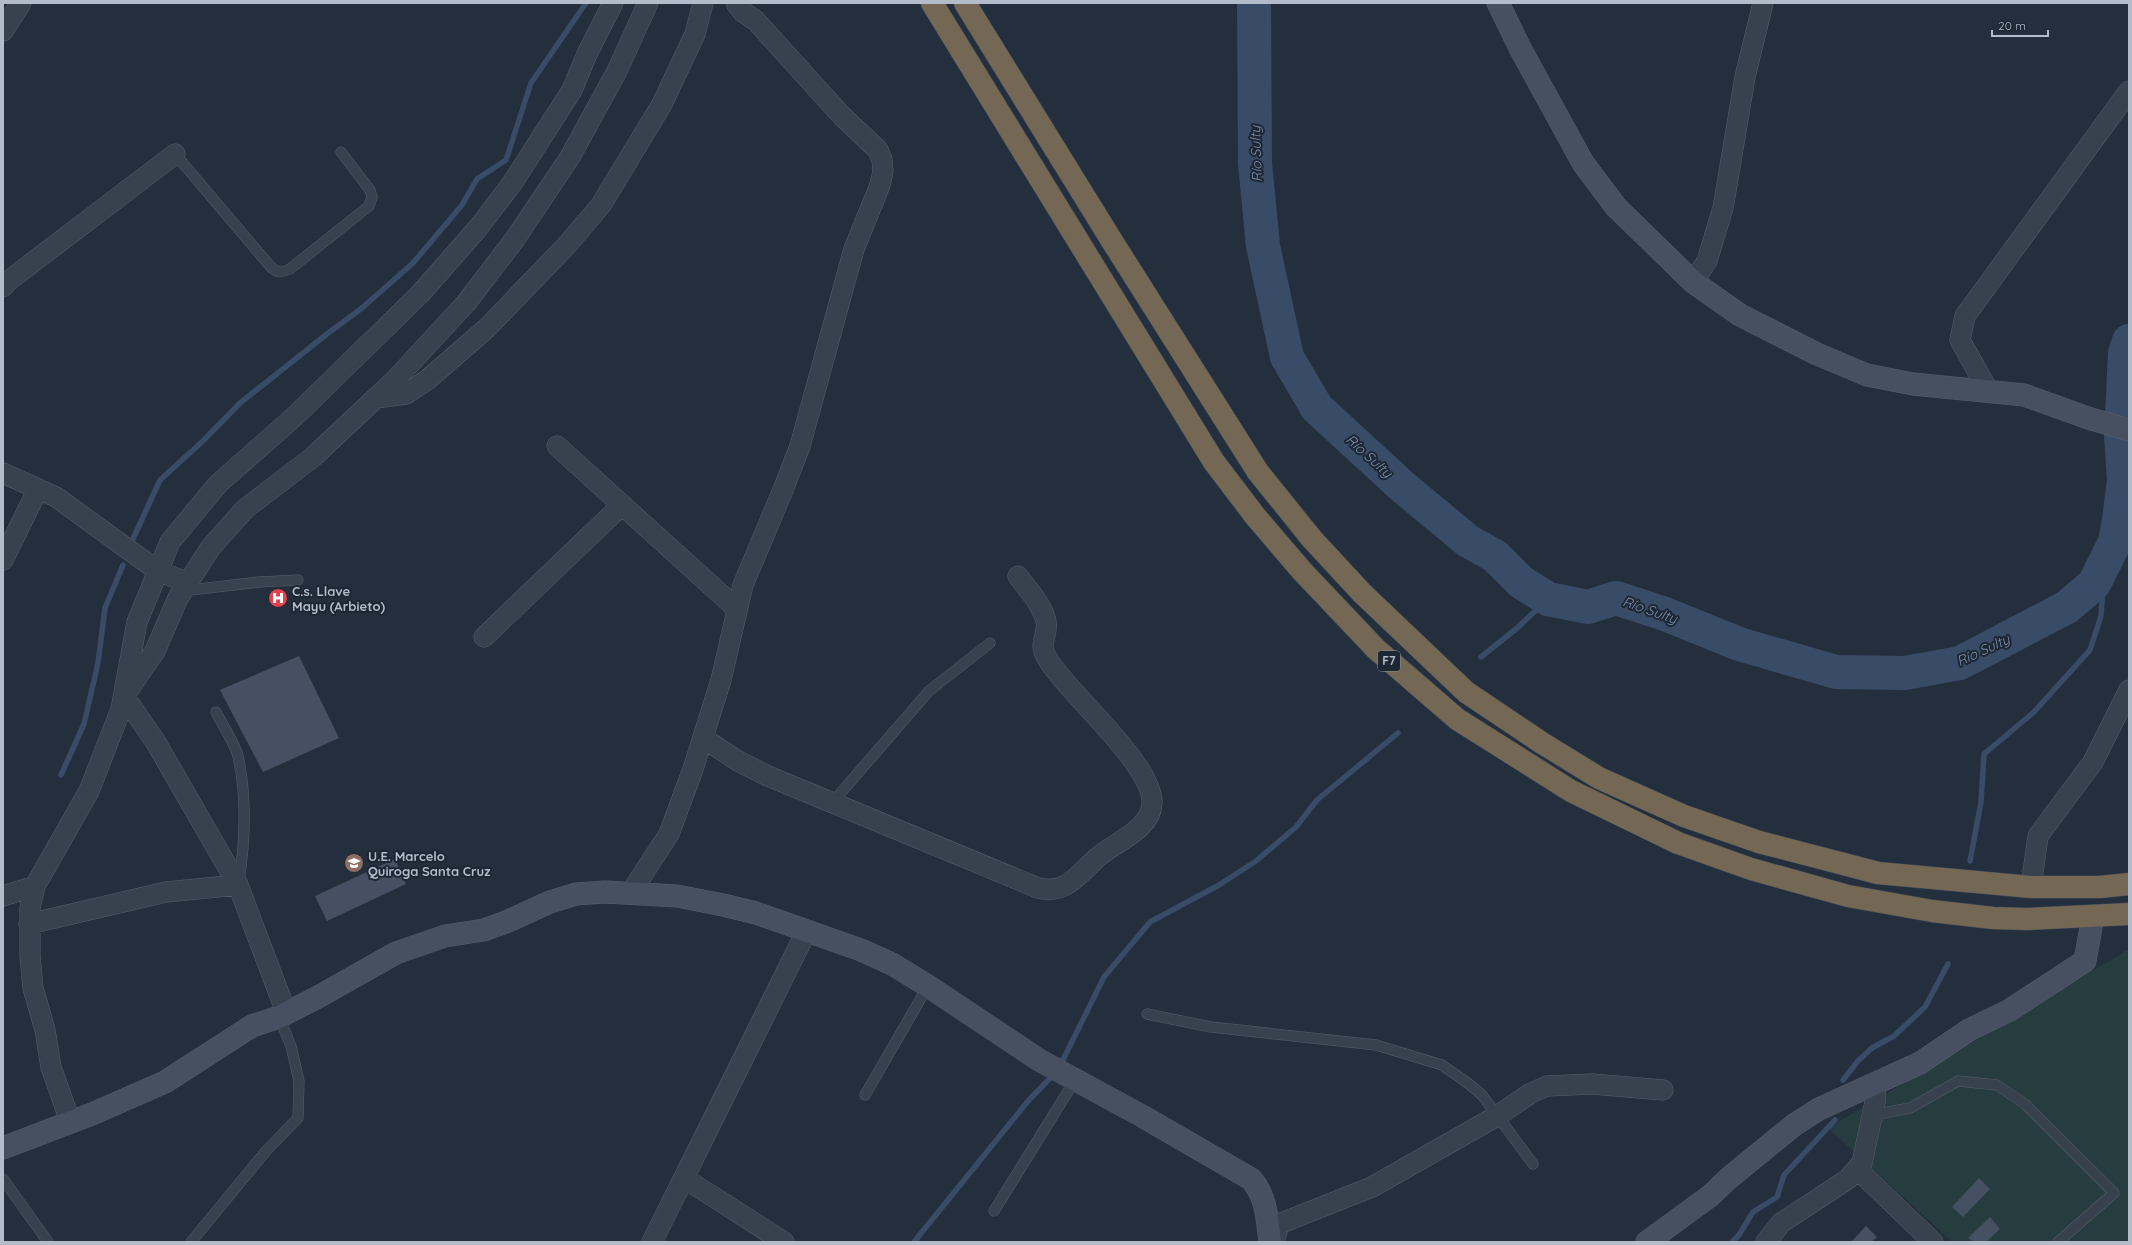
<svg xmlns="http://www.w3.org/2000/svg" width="2132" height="1245" font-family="Quicksand,sans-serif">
	<rect width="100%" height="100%" fill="#242f3e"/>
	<!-- green -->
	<path fill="#263c3f" d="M2126 951H2129V1242H1952L1828 1128Z"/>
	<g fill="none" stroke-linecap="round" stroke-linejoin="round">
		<!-- stream -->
		<path stroke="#394c67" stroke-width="5.5" d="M133 539 160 480 203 441 240 403 327 334 362 308 413 263 462 205 477 179 506 160 531 83 586 3
			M1481 657 1516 629 1548 599
			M61 775 84 724 98 663 105 608 123 565
			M1970 861 1981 802 1984 754 2034 712 2090 650 2101 616 2105 559
			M1060 1066 1104 977 1150 922 1219 885 1256 861 1296 827 1317 800 1398 733
			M1843 1080 1858 1061 1872 1048 1894 1036 1925 1007 1948 964
			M914 1242 1028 1101 1055 1073
			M1732 1242 1739 1235 1753 1212 1777 1197 1784 1175 1835 1120"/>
		<!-- river -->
		<path stroke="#394c67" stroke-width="34" d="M1254 3 1255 163 1263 246 1287 357 1317 408 1403 487 1468 541 1495 556 1521 582 1548 599 1588 607 1616 598 1665 614 1739 644 1836 672 1905 673 1960 663 2067 607 2094 584 2115 542 2119 520 2124 480 2121 435 2125 353 2129 341"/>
	</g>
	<!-- building -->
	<path fill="#455162" d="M299 656 339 738 263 772 220 690Z
		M395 859 406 884 327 921 315 896Z
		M1979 1178 1990 1189 1963 1217 1952 1207Z
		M1990 1217 2000 1229 1986 1242H1975L1968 1238Z
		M1866 1226 1877 1237 1871 1242H1851Z"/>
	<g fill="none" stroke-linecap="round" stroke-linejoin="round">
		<!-- lane casing -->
		<g stroke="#565f6c" stroke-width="11">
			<path id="lane" d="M175 154 270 266C277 273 280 273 290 269L369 206 372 197 370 190 341 152
				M182 591 259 582 298 580
				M216 712C223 726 234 742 238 756 247 797 245 842 239 882
				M832 803 929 691 990 643
				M1147 1014 1211 1027 1376 1045 1442 1065 1469 1084 1482 1095 1533 1164
				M865 1095 928 986
				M1873 1115 1910 1108 1958 1081 1997 1085 2025 1104 2114 1193 2058 1242
				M3 1179 48 1242
				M994 1211 1075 1080
				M191 1242 266 1151 298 1118 299 1081 291 1046 279 1017"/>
		</g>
		<!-- street casing -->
		<g stroke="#565f6c" stroke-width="21">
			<path id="street" d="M3 31 21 3
				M1693 282 1707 261 1723 208 1745 77 1763 3
				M3 287 7 282 175 154
				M1989 392 1960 340 1965 316 2129 91
				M376 398 406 394 427 380 487 328 566 246 601 205 662 104 695 34 703 3
				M557 446 736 608
				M3 473 56 497 158 571 188 583
				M3 560 38 489
				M484 637 622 505
				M703 738 738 761 768 776 1038 888C1067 895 1078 874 1098 857 1116 841 1151 830 1152 803 1153 767 1079 702 1057 672 1052 666 1043 655 1043 646 1043 638 1048 631 1046 622 1043 605 1028 590 1018 576
				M2031 887 2038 836 2093 762 2129 690
				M631 892 669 834 693 769 721 680 743 585 783 490 800 446 854 249 880 185 883 171 882 160 878 150 842 116 756 21 743 12 736 3
				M3 896 35 886
				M29 924 166 892 238 885
				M286 1012 238 885 155 741 124 696 155 651 178 598 211 547 245 509 313 457 394 381 466 303 515 239 570 157 617 71 648 3
				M70 1121 51 1067 45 1030 33 988 30 956V908L35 886 89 791 121 709 137 622 170 542 218 484 295 416 420 294 478 228 513 182 572 90 587 54 613 3
				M1857 1169 1933 1242
				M684 1178 784 1242
				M652 1242 807 930
				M1274 1242 1279 1224 1372 1187 1497 1116 1531 1093 1547 1086 1592 1084 1663 1090
				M1766 1242 1781 1223 1848 1179 1862 1163 1875 1102 1876 1083"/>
		</g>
		<!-- secondary casing -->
		<g stroke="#565f6c" stroke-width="23">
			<path id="secondary" d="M1498 3 1520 48 1583 163 1616 207 1693 282 1740 315 1817 354 1867 375 1913 384 2024 395 2088 418 2129 430
				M3 1148 92 1114 165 1082 252 1026 279 1017 318 997 396 953 445 936 484 930 506 922 550 902 576 894 605 892 677 896 723 905 756 913 861 950 892 964 928 986 1039 1060 1142 1116 1251 1179C1267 1197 1267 1219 1270 1242
				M1647 1242 1710 1196 1729 1178 1794 1125 1819 1109 1920 1063 1969 1030 2010 1010 2085 961 2093 916"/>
		</g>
		<!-- highway casing -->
		<g stroke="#434c59" stroke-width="23">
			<path id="highway" d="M932 3 1214 462 1255 516 1302 571 1376 649 1457 719 1571 791 1678 843 1751 869 1848 896 1932 911 1993 918 2027 919 2129 914
				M965 3 1112 241 1258 472 1312 539 1362 593 1466 692 1542 743 1599 778 1684 816 1759 842 1878 873 2031 887H2100L2129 884"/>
		</g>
		<!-- lane -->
		<use href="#lane" stroke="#38414e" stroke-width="10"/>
		<!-- street -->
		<use href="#street" stroke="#38414e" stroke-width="20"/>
		<!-- secondary -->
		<use href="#secondary" stroke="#465061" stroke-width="22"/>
		<!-- highway -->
		<use href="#highway" stroke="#746855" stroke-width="22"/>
	</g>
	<!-- icons -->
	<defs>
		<g id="hospital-disc" transform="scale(1)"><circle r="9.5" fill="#e0444e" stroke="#1d2633"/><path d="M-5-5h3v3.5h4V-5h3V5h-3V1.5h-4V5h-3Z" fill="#fff"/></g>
		<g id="school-disc" transform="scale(1)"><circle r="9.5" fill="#8d6e63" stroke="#1d2633"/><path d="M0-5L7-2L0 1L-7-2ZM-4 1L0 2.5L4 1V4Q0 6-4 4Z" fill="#fff"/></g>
	</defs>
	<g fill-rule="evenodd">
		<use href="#hospital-disc" x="278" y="598"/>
		<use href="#school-disc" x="354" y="863"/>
	</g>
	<g text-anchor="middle" stroke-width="4" stroke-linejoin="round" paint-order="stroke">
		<!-- shield labels -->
		<rect fill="#1d2633" stroke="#878f9c" stroke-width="1" x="1378" y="651" width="22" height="20" rx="3"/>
		<g font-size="12" font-weight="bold" fill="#b4bcc9">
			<text x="1389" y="665">F7</text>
		</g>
		<!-- poi labels -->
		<g font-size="13" font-weight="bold" fill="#b4bcc9" stroke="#1d2633" text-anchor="start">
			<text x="292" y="596">C.s. Llave<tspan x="292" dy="15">Mayu (Arbieto)</tspan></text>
			<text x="368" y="861">U.E. Marcelo<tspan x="368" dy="15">Quiroga Santa Cruz</tspan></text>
		</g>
		<!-- water labels -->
		<g font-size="14" font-style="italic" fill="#7c92b1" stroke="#1d2633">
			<text transform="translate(1256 154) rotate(-92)" y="5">Río Sulty</text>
			<text transform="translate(1369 456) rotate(42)" y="5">Río Sulty</text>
			<text transform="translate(1650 610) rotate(19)" y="5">Río Sulty</text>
			<text transform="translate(1983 650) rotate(-25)" y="5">Río Sulty</text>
		</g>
	</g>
	<!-- border -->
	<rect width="2132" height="1245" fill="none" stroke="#b4bcc9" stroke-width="8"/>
	<!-- scale -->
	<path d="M1992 30v6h56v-6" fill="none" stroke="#b4bcc9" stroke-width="2"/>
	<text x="1998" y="30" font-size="12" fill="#b4bcc9" stroke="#1d2633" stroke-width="3" paint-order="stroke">20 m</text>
</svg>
